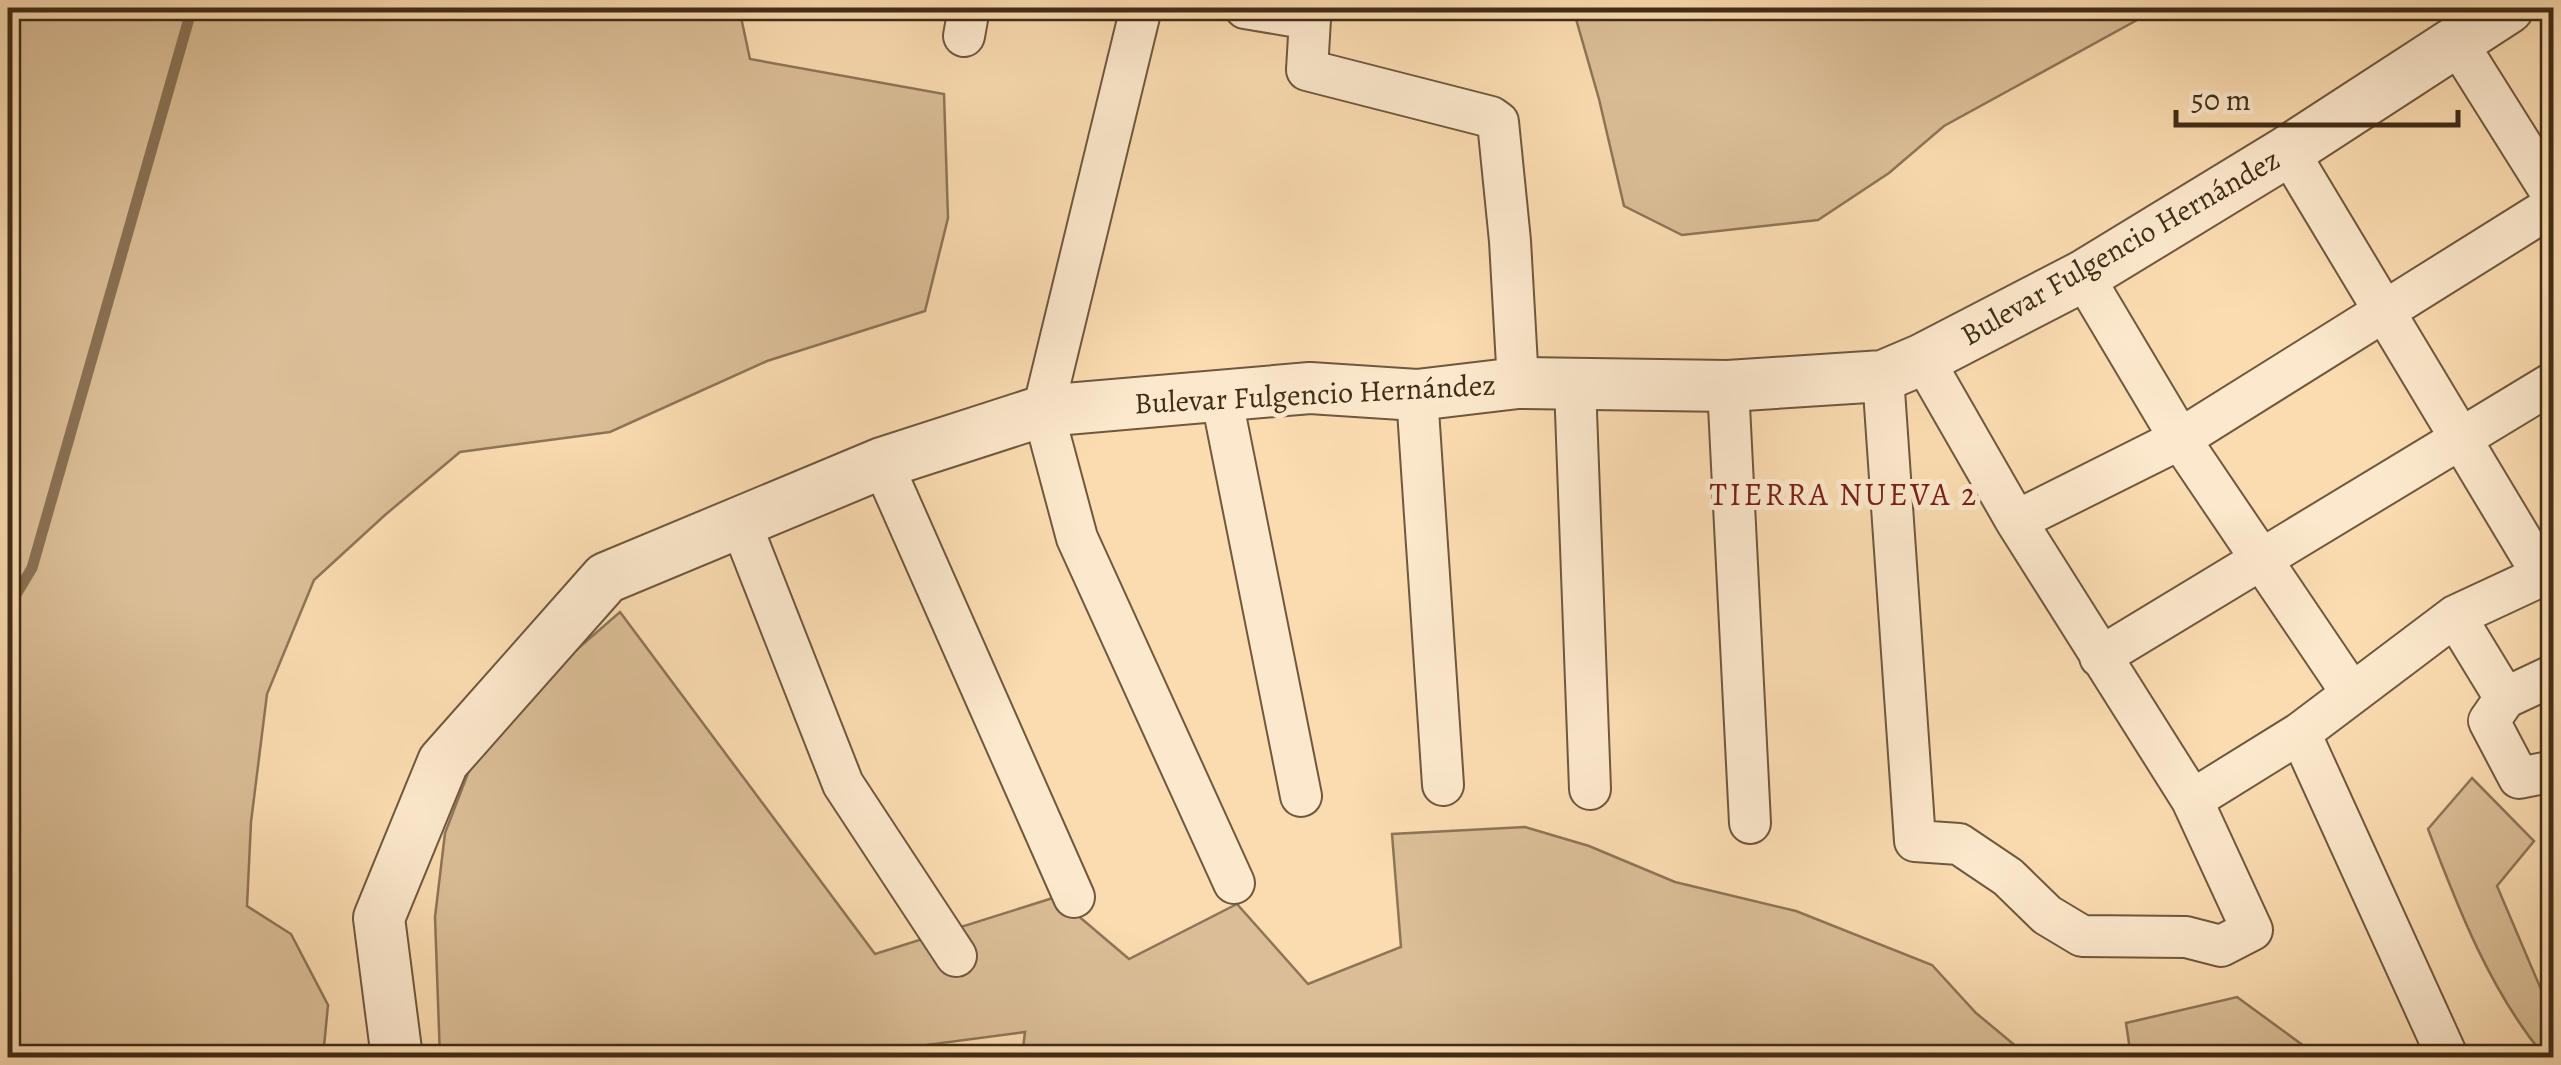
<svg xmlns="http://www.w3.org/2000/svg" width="2561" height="1065" font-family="Alegreya,serif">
	<rect width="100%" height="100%" fill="#fbdcb1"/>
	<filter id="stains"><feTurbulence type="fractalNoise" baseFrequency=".002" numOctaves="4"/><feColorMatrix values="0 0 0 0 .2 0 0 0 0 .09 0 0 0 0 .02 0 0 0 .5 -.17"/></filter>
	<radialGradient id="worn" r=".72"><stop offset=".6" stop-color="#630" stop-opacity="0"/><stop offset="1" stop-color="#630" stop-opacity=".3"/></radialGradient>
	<!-- green -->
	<path fill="#dbbe97" stroke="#8e7557" stroke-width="2.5" d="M8 8H739L750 59 944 94 948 218 925 311 767 361 610 432 460 452 385 515 314 580 267 694 251 822 247 906 291 934 328 1005 323 1057H8Z
		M1568 8H2159L1944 126 1889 173 1818 220 1682 235 1624 206 1599 99 1576 19Z
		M620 612 875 954 1056 897 1129 959 1237 904 1308 984 1401 947 1392 834 1525 827 1589 846 1675 882 1796 911 1932 965 1976 1013 2029 1057H1022L1025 1032 827 1058H440L435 917 445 833 485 729Z
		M2472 778 2534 841 2497 886 2543 994 2553 1000V1057H2545C2490 991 2458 908 2428 829Z
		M2237 997 2319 1057H2131L2126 1023Z"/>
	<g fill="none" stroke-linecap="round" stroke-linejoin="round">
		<!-- stream -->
		<path stroke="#8a7254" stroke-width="11" d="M8 608 32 568 192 8"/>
		<!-- minor casing -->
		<g stroke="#6f583e" stroke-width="44">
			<path id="minor" d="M1141 8 1043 411 1077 538 1234 883
				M1245 8 1310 19 1307 70 1491 117 1498 122 1510 241 1518 383
				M964 36 969 8
				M2456 41 2554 197
				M2288 151 2542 574
				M2083 276 2180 439 2351 692
				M1883 376 1915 841 1959 844 2008 877 2047 915 2082 936 2186 937 2221 946 2252 930 2192 800 2016 521 1923 359
				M1575 385 1590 789
				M1728 386 1750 823
				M1221 395 1301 796
				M1417 395 1443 785
				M882 463 1074 897
				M2016 521 2180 439 2554 205
				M740 522 843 784 956 956
				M2455 616 2505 698
				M2100 657 2554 382
				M2554 675 2505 698 2489 721 2519 778 2554 771
				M2300 733 2448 1058
				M2192 800 2300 733 2455 616 2554 570"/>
		</g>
		<!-- tertiary casing -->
		<g stroke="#6f583e" stroke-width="54">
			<path id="tertiary" d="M397 1058 379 918 443 762 606 578 882 463 1043 411 1310 388 1417 395 1518 383 1728 386 1883 376 1923 359 2083 276 2288 151 2508 8"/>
		</g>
		<!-- minor -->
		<use href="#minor" stroke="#fce8cc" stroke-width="40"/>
		<!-- tertiary -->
		<use href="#tertiary" stroke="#fce8cc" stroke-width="50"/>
	</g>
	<g text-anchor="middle" stroke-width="10" stroke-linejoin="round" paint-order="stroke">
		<!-- street labels -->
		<g font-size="30" fill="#402c17" stroke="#fce8cc">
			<text transform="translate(2120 247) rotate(-30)" y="10">Bulevar Fulgencio Hernández</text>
			<text transform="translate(1315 394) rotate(-3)" y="10">Bulevar Fulgencio Hernández</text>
		</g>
		<!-- neighbourhood labels -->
		<g font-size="32" letter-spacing="2.5" fill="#7a1f14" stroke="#fce8cc">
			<text x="1844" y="505">TIERRA NUEVA 2</text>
		</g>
	</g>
	<!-- margin -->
	<rect width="2561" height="1065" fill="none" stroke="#fbdcb1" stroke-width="40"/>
	<rect x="10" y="10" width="2541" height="1045" fill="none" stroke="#402c17" stroke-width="5"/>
	<rect x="20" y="20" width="2521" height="1025" fill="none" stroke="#402c17" stroke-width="2.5"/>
	<!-- scale -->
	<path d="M2176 110v15h282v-15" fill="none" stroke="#402c17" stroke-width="5"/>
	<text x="2191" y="110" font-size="30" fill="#402c17" stroke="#fce8cc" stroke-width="8" paint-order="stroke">50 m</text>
	<rect width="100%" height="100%" filter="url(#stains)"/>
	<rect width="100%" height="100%" fill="url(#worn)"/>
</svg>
